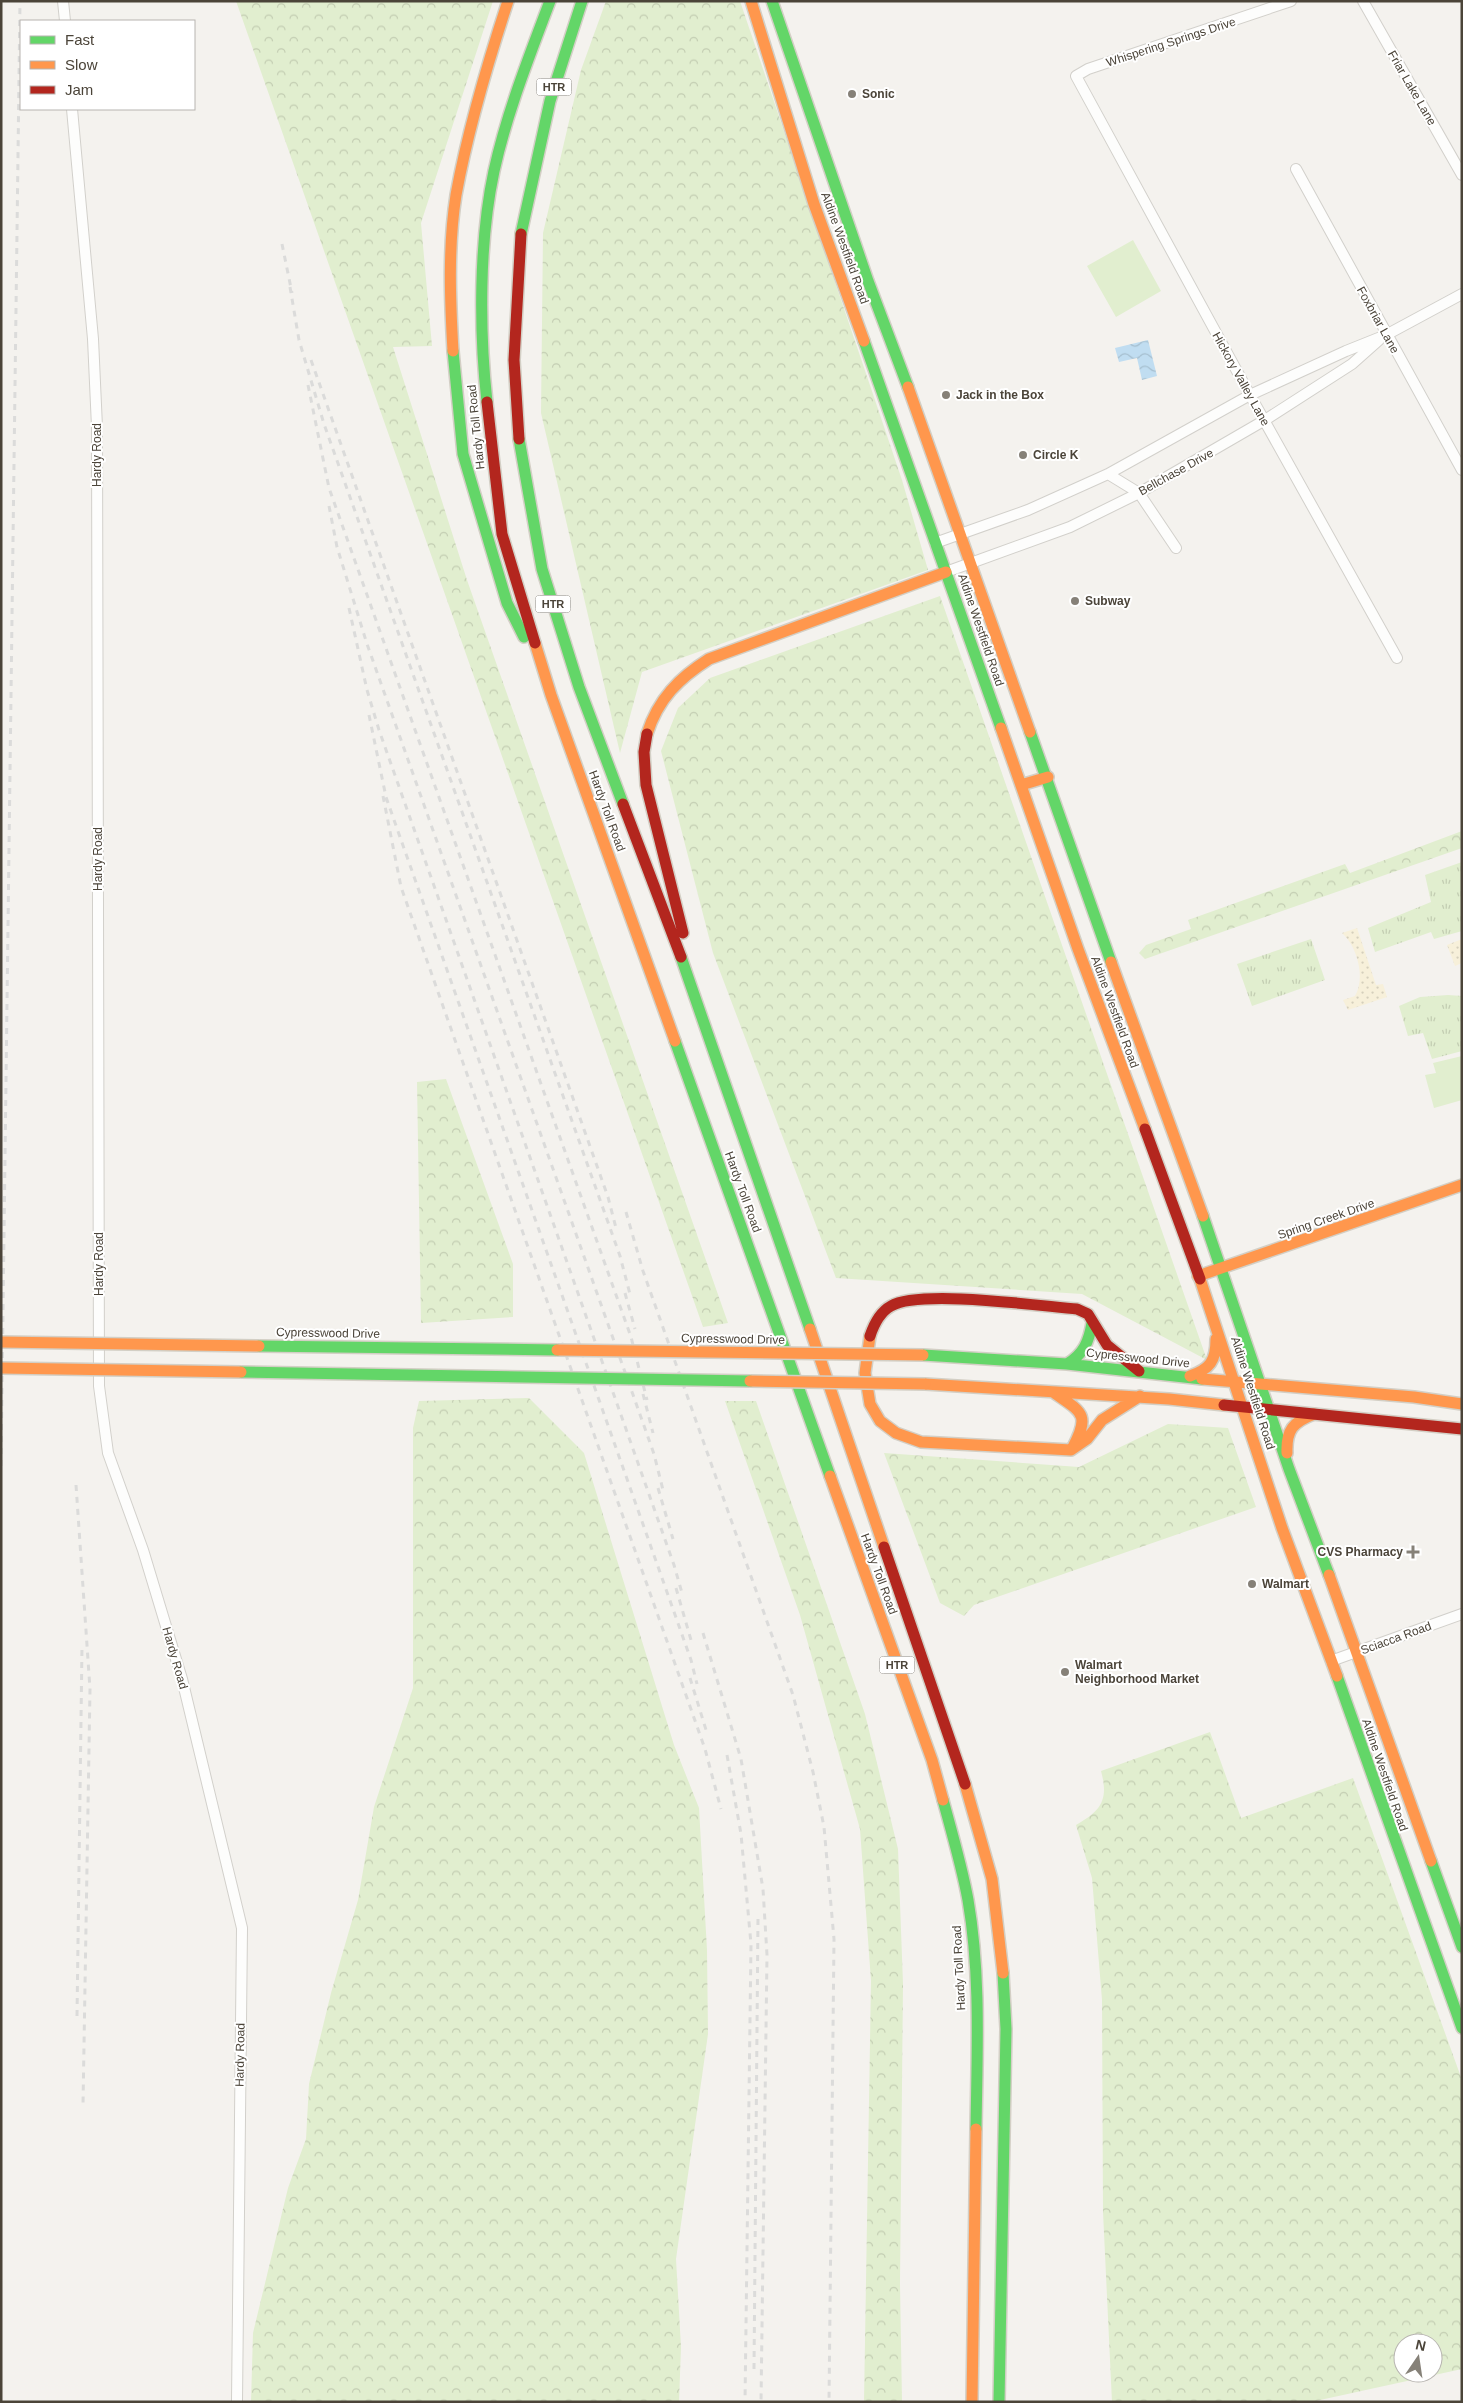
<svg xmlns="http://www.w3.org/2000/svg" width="1463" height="2403" font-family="Arial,sans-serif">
	<defs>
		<pattern id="grass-tufts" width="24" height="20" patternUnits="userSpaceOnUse" patternTransform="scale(1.25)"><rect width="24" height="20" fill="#e1eecf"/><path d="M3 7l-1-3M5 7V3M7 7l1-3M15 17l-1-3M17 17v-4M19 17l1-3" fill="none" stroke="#c3cdb2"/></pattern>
		<pattern id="forest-crowns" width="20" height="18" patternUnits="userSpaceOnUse" patternTransform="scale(1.25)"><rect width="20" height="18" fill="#e1eecf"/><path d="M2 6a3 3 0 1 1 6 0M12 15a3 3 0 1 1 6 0" fill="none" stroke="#c3cdb2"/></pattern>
		<pattern id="sand-dots" width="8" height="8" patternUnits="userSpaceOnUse" patternTransform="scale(1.25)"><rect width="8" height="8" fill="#f7f0da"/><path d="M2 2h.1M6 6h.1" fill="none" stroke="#d5cfbc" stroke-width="1.8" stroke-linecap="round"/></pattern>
		<pattern id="water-waves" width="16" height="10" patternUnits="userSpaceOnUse" patternTransform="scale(1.25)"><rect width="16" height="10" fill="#c0ddf1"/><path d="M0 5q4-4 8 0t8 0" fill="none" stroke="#a6bfcf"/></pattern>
	</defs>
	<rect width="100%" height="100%" fill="#f4f2ee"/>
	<!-- grass -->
	<path fill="url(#grass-tufts)" d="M1462 862V931L1434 939 1431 932 1375 952 1368 928 1431 902 1425 875Z
		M1311 939 1325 980 1252 1006 1237 964Z
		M1448 995 1462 996V1051L1432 1059 1423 1033 1408 1036 1399 1006 1420 997Z"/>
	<!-- forest -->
	<path fill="url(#forest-crowns)" fill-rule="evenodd" d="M236 1H493L421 223 432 346 393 347 467 580 728 1323 703 1327Z
		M606 1H740L902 480 928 570 642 672 620 753 541 413 543 233 581 70Z
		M940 596 1207 1360 1082 1294 836 1278 713 953 661 751 678 708 710 678Z
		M1462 831V848L1145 959 1139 953 1146 945 1191 929 1188 920 1345 864 1350 873Z
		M446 1079 513 1264V1317L421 1323 417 1082Z
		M529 1398 584 1453 674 1745 699 1808 707 1950 708 2034 676 2259 681 2347 679 2402H251L253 2333 288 2188 306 2139 309 2084 331 1993 358 1900 374 1807 413 1688V1428L419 1401Z
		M725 1401H756L865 1714 898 1849 903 1984 900 2284 902 2402H864L871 1981 860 1829 800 1615Z
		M1168 1424 1228 1428 1256 1507 974 1605 964 1616 940 1603 884 1453 1079 1467Z
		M1210 1732 1241 1818 1353 1778 1462 2080V2369L1311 2402H1112L1103 2212 1102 2000 1092 1878 1076 1825C1101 1811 1109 1800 1101 1771ZM1403 2343H1433V2373H1403Z"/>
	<!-- sand -->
	<path fill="url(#sand-dots)" d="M1357 928 1376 985 1383 984 1387 997 1348 1010 1343 1000 1355 996C1366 978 1357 946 1342 933Z
		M1462 939V963L1455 966 1447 945Z"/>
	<!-- green -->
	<path fill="#e1eecf" d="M1133 240 1161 291 1116 317 1087 266Z
		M1462 1056V1100L1434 1108 1425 1075 1436 1073 1433 1063Z"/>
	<!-- water -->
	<path fill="url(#water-waves)" d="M1148 340 1157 376 1142 380 1137 358 1119 362 1115 348Z"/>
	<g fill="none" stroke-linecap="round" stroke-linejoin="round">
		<!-- street casing -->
		<g stroke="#d2d0cb" stroke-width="12">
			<path id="street" d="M63 1 65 21
				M1291 1 1088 69 1076 76 1250 395 1397 658
				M1363 1 1462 175
				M72 109 93 339 97 427 99 1386 108 1453 143 1550 182 1679 242 1928 237 2402
				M1296 169 1462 470
				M1108 474 1139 493 1176 548
				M935 543 1028 510 1108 474 1250 395 1346 351 1386 335 1462 294
				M946 572 1070 527 1139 493 1265 420 1352 364 1379 340
				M1331 1661 1462 1614"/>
		</g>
		<!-- fast casing -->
		<g stroke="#d3cfc5" stroke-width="14">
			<path id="fast" d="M772 1 868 281 908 387
				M521 234 550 101 582 1
				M864 341 1001 728
				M453 351 463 454 507 603 524 637
				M487 402C479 330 479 241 494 171 507 112 529 57 550 1
				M519 439 542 569 579 687 623 804
				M1030 732 1111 962
				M681 957 810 1329
				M675 1041 830 1476
				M1203 1216 1289 1469 1329 1575
				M923 1355 1067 1364 1202 1379
				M1067 1364C1084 1354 1089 1341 1092 1323
				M1337 1676 1462 2028
				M943 1800C952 1833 962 1867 968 1900 981 1975 977 2053 976 2129
				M1431 1861 1462 1947
				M999 2402 1006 2029 1003 1973"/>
		</g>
		<!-- slow casing -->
		<g stroke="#d3cfc5" stroke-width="14">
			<path id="slow" d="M751 1 814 204 864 341
				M453 351C450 299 448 246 456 195 468 129 487 65 508 1
				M908 387 1030 732
				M535 643 551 695 675 1041
				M1001 728 1078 949 1145 1129
				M647 734C658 699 679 678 709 659L946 572
				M1021 785 1048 777
				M1111 962 1203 1216
				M1198 1276 1462 1185
				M1200 1279 1282 1528 1337 1676
				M810 1329 884 1547
				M870 1336 865 1373 870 1404 880 1421 896 1433 921 1442 1071 1450 1087 1439 1102 1420 1140 1396
				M1190 1376C1210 1369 1216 1361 1216 1339
				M1202 1379 1414 1397 1462 1404
				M925 1384 1169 1399 1224 1405
				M1053 1392C1081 1412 1091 1413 1073 1447
				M1287 1453C1286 1430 1293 1422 1314 1414
				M830 1476 932 1760 943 1800
				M1329 1575 1431 1861
				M965 1784 992 1879 1003 1973
				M972 2402 976 2129"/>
		</g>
		<!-- jam casing -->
		<g stroke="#d3cfc5" stroke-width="14">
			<path id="jam" d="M487 402 502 534 535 643
				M519 439 514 360 521 234
				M647 734 644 752 646 785 683 933
				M623 804 681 957
				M1145 1129 1200 1279
				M870 1336C874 1324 880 1312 891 1306 920 1289 1040 1306 1077 1309L1088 1314 1107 1345 1139 1371
				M1224 1405 1462 1429
				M884 1547 965 1784"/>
		</g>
		<!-- street -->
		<use href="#street" stroke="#fdfdfc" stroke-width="10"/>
		<!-- fast -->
		<use href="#fast" stroke="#63d668" stroke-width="11"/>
		<!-- slow -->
		<use href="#slow" stroke="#ff974d" stroke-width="11"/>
		<!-- jam -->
		<use href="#jam" stroke="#b3261e" stroke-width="11"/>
		<!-- rail -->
		<path stroke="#dbdbda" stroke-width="3" stroke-dasharray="6 6" stroke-linecap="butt" d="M282 244 292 293
			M290 287 299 340 324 424 620 1256 631 1298
			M311 360 608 1197 616 1228
			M308 385 329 488 631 1337 647 1400
			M329 506 337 547 367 644 654 1454 664 1494
			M349 608 367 690 379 730 674 1565 682 1593
			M369 715 386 797 400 837 691 1660 697 1684
			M383 796 401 887 705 1749 721 1809
			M626 1212 643 1271 793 1695 813 1772 824 1827 834 1939 829 2402
			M625 1293 635 1329
			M643 1394 653 1433
			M1 1466 20 1
			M76 1485 90 1689 83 2105
			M658 1488 673 1539
			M676 1588 691 1640
			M703 1633 741 1759 763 1889 767 1955 761 2402
			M690 1678 707 1733
			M727 1755 741 1834 751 1944 745 2402
			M77 2016 82 1646
			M754 2369 758 1917"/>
		<!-- fast-bridge casing -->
		<g stroke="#d3cfc5" stroke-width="14" stroke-linecap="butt">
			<path id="fast-bridge" d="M259 1346 557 1350
				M241 1372 750 1381"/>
		</g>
		<!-- slow-bridge casing -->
		<g stroke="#d3cfc5" stroke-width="14" stroke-linecap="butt">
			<path id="slow-bridge" d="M1 1342 259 1346
				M557 1350 923 1355
				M1 1368 241 1372
				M750 1381 925 1384"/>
		</g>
		<!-- fast-bridge -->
		<use href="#fast-bridge" stroke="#63d668" stroke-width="11"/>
		<!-- slow-bridge -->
		<use href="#slow-bridge" stroke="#ff974d" stroke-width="11"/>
	</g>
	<!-- markers -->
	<g fill="#868178" stroke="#fff" stroke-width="2">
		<circle cx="852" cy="94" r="5"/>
		<circle cx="946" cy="395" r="5"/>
		<circle cx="1023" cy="455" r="5"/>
		<circle cx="1075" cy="601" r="5"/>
		<path d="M1410.5 1544.5h5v5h5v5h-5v5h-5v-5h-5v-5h5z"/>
		<circle cx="1252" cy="1584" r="5"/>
		<circle cx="1065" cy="1672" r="5"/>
	</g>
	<g text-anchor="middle" stroke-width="4" stroke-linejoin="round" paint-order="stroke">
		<!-- shield labels -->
		<g fill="#fff" stroke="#817c74" stroke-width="1">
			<rect x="536.5" y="78.5" width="35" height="17" rx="4"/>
			<rect x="535.5" y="595.5" width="35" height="17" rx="4"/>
			<rect x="879.5" y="1656.5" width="35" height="17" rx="4"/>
		</g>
		<g font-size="11" font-weight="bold" fill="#4b4439">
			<text x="554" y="91">HTR</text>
			<text x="553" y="608">HTR</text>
			<text x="897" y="1669">HTR</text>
		</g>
		<!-- street labels -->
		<g font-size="12" fill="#4b4439" stroke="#fff">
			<text transform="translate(1171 42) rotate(-18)" y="4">Whispering Springs Drive</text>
			<text transform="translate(1412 88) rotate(60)" y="4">Friar Lake Lane</text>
			<text transform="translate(845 248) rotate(70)" y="4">Aldine Westfield Road</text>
			<text transform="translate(1378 320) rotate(61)" y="4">Foxbriar Lane</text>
			<text transform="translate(1241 379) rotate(61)" y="4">Hickory Valley Lane</text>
			<text transform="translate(476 427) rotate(-96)" y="4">Hardy Toll Road</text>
			<text transform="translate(97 455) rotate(-90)" y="4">Hardy Road</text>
			<text transform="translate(1176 472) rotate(-29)" y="4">Bellchase Drive</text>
			<text transform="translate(981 630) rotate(71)" y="4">Aldine Westfield Road</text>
			<text transform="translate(607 811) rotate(70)" y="4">Hardy Toll Road</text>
			<text transform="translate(98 859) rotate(-90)" y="4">Hardy Road</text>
			<text transform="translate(1115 1012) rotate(70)" y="4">Aldine Westfield Road</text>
			<text transform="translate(743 1192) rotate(70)" y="4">Hardy Toll Road</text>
			<text transform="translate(1326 1219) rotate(-19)" y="4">Spring Creek Drive</text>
			<text transform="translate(99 1264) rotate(-90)" y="4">Hardy Road</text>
			<text transform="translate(328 1333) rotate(1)" y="4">Cypresswood Drive</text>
			<text transform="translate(733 1339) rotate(1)" y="4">Cypresswood Drive</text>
			<text transform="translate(1138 1358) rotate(6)" y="4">Cypresswood Drive</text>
			<text transform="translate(1253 1393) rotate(72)" y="4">Aldine Westfield Road</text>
			<text transform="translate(879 1574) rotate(70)" y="4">Hardy Toll Road</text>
			<text transform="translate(1396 1638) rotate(-20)" y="4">Sciacca Road</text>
			<text transform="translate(175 1658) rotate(74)" y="4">Hardy Road</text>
			<text transform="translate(1385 1775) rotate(71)" y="4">Aldine Westfield Road</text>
			<text transform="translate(959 1968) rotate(-93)" y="4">Hardy Toll Road</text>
			<text transform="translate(240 2055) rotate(-89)" y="4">Hardy Road</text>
		</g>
		<!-- poi labels -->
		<g font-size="12" font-weight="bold" fill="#4b4439" stroke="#fff" text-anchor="start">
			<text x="862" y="98">Sonic</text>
			<text x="956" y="399">Jack in the Box</text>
			<text x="1033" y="459">Circle K</text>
			<text x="1085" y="605">Subway</text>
			<text x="1403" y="1556" text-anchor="end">CVS Pharmacy</text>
			<text x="1262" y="1588">Walmart</text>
			<text x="1075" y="1669">Walmart<tspan x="1075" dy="14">Neighborhood Market</tspan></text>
		</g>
	</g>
	<!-- border -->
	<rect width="1463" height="2403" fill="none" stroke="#4b4439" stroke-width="5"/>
	<!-- legend -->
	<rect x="20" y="20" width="175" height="90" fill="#ffffff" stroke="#b7b4b0"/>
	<rect x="30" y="36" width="25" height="8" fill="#63d668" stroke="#b7b4b0"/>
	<text x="65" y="45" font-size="15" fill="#4b4439">Fast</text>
	<rect x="30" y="61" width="25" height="8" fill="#ff974d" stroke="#b7b4b0"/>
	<text x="65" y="70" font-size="15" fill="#4b4439">Slow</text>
	<rect x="30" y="86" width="25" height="8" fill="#b3261e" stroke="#b7b4b0"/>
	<text x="65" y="95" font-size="15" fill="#4b4439">Jam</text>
	<!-- north arrow -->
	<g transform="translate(1418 2358) rotate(13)"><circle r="24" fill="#ffffff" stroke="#b7b4b0"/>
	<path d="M0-4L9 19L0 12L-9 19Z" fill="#868178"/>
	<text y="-8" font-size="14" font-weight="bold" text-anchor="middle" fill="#4b4439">N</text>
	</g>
</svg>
